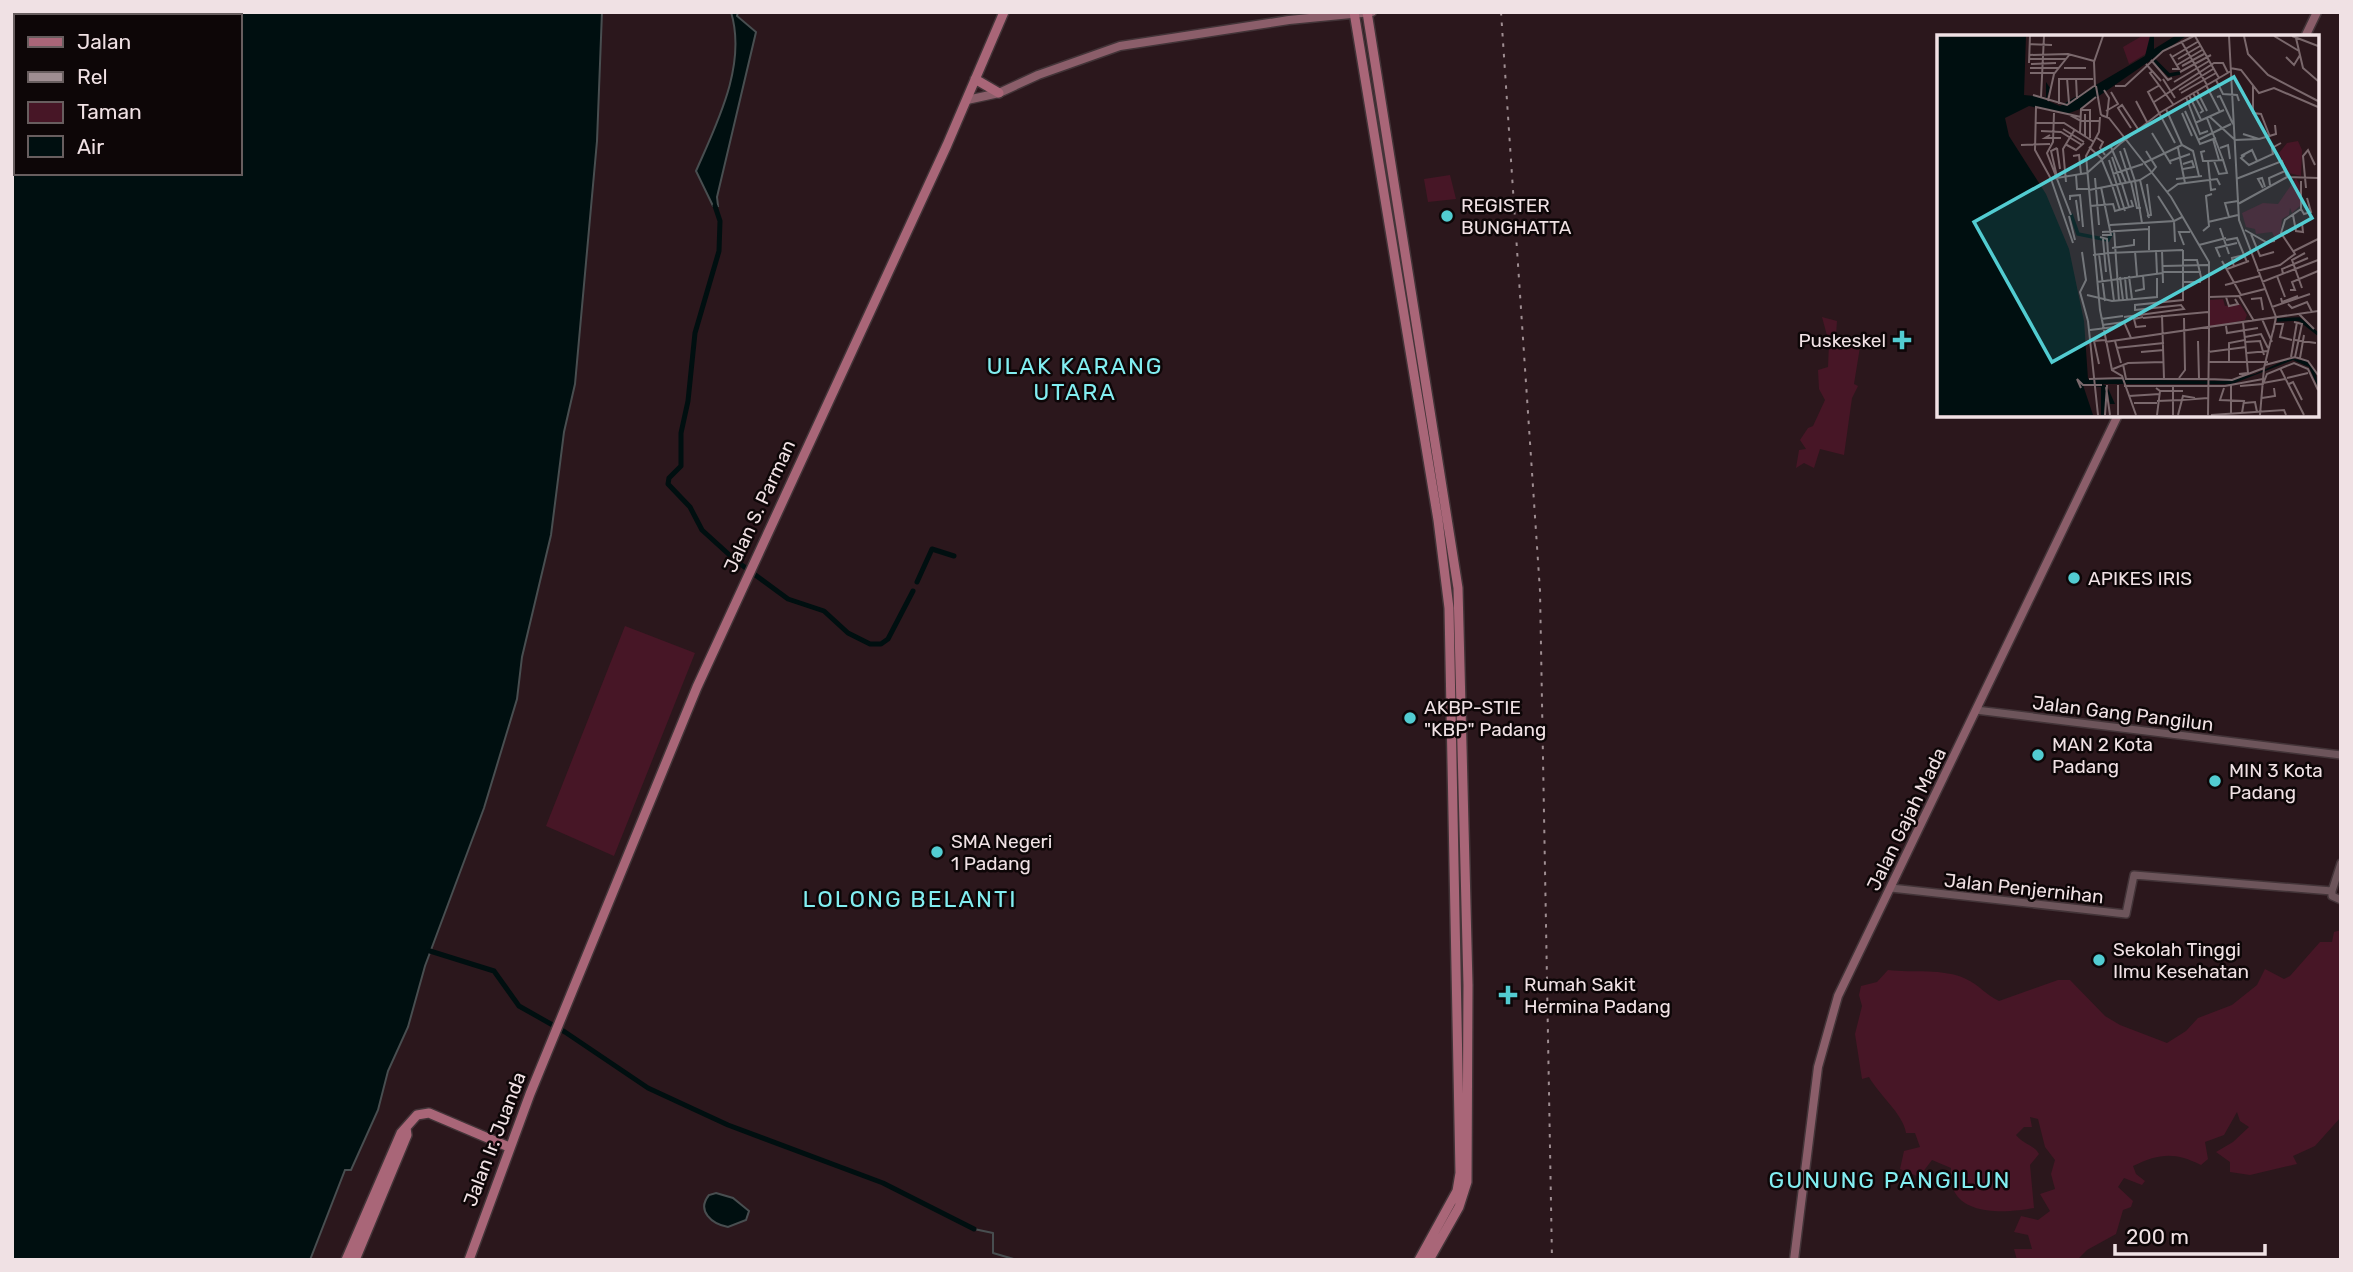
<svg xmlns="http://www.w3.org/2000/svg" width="2353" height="1272" font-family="Rubik,sans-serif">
	<rect width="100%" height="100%" fill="#2b171c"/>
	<!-- green -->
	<path fill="#471626" d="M1450 175 1456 199 1428 202 1424 179Z
		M1822 317 1837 321 1836 335 1849 337 1860 347 1854 384 1858 386 1852 398 1844 455 1820 449 1814 468 1804 463 1796 468 1799 450 1806 449 1800 440 1808 428 1813 426 1825 400 1819 389 1818 370 1828 367 1829 343Z
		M625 626 695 653 614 856 546 826Z
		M2341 930V1117L2315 1146 2293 1156 2297 1164 2250 1175 2230 1172V1162L2216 1152 2233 1142 2249 1127 2240 1121 2237 1112 2224 1135 2205 1142 2208 1159 2201 1165C2175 1152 2160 1153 2133 1166L2136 1174 2145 1181 2142 1185 2124 1178 2118 1187 2133 1201 2131 1207 2123 1210 2116 1234 2087 1250 2077 1260H2017L2014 1249H2032L2028 1235 2014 1232 2021 1216 2038 1220 2050 1211 2040 1194 2055 1189 2051 1174 2055 1160 2045 1147 2038 1119 2030 1117 2032 1127H2024L2016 1135C2023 1144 2034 1145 2039 1154L2030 1165 2034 1208C2012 1212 1967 1217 1954 1191 1951 1184 1951 1176 1951 1168L1932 1160 1919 1177 1900 1169 1904 1151 1920 1147 1915 1133H1906C1904 1115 1879 1095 1869 1077L1862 1079 1855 1034 1862 1006 1859 995 1861 986 1877 982 1888 970C1912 973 1944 968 1966 979 1978 984 1986 995 1999 1001L2058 980H2070L2105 1016 2120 1025 2167 1043 2186 1031 2198 1018 2232 1005 2257 985 2265 969 2284 979 2290 976 2320 942H2332L2334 932Z"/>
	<!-- water -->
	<path fill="#000f10" stroke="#484e50" stroke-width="2" fill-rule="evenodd" d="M12 12H602L597 141 575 384 564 432 551 535 522 657 517 699 484 808 425 966 408 1027 388 1071 378 1110 351 1170H345L310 1260H12ZM16 16H240V173H16Z
		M731 12H738L737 16 756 32 717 197 718 206H713L696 171C717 123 747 65 731 12Z
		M716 1193 733 1198 749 1211 746 1220 728 1227C712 1224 696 1211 709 1195Z"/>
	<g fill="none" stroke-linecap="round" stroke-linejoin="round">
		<!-- stream -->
		<path stroke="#484e50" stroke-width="2" d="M974 1229 993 1233V1253L1017 1260"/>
		<!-- canal -->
		<path stroke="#000f10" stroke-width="5" d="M715 206 720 221 719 251 695 333 688 401 681 433V466L669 478 668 484 690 507 702 530 735 560 788 599 824 611 848 633 870 644H881L888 639 913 591
			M917 582 932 549 954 556
			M430 951 494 971 519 1006 565 1032 648 1088 728 1125 883 1183 974 1229"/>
		<!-- tertiary casing -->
		<g stroke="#433438" stroke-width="10">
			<path id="tertiary" d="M1976 710 2341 755
				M1891 888 2126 914 2134 875 2332 891
				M2332 891 2341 863
				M2332 891V896L2341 900"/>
		</g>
		<!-- secondary casing -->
		<g stroke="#433438" stroke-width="11">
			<path id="secondary" d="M2305 37 2317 12
				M967 100 999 93 1038 75 1120 46 1289 20 1372 12
				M1794 1260 1818 1067 1838 996 2118 415"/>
		</g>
		<!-- primary casing -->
		<g stroke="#433438" stroke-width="12">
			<path id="primary" d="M1354 12 1438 520 1449 608 1460 1173 1457 1191 1419 1260
				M1367 12 1458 588 1468 985 1467 1182 1459 1207 1429 1260
				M975 79 999 93
				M346 1260 401 1133 417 1115 429 1113 509 1147
				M355 1260 407 1135 406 1128
				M469 1260 530 1094 697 687 947 145 1004 12"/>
		</g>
		<!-- tertiary -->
		<use href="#tertiary" stroke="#6d555b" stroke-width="7"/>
		<!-- secondary -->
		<use href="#secondary" stroke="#8b5e6a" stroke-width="8"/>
		<!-- primary -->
		<use href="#primary" stroke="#a96678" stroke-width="9"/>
		<!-- rail -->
		<path stroke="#9f8e92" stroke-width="2" stroke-dasharray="3.5 7" stroke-linecap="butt" d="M1501 12 1540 591 1552 1260"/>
	</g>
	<!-- markers -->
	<g fill="#52ccd1" stroke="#0d0607" stroke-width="2.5">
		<circle cx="1447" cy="216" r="7"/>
		<path d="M1898.5 329.5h7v7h7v7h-7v7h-7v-7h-7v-7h7z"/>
		<circle cx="2074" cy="578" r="7"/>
		<circle cx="1410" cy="718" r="7"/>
		<circle cx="2038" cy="755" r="7"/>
		<circle cx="2215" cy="781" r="7"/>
		<circle cx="937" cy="852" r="7"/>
		<circle cx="2099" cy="960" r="7"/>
		<path d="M1504.5 984.5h7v7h7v7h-7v7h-7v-7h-7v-7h7z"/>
	</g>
	<g text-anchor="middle" stroke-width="5" stroke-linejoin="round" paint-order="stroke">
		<!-- poi labels -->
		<g font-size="19" fill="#f0e1e4" stroke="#0d0607" text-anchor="start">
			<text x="1461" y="212">REGISTER<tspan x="1461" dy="22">BUNGHATTA</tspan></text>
			<text x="1886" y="347" text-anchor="end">Puskeskel</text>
			<text x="2088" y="585">APIKES IRIS</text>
			<text x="1424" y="714">AKBP-STIE<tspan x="1424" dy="22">"KBP" Padang</tspan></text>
			<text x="2052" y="751">MAN 2 Kota<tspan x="2052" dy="22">Padang</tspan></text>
			<text x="2229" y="777">MIN 3 Kota<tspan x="2229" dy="22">Padang</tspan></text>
			<text x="951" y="848">SMA Negeri<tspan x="951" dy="22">1 Padang</tspan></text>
			<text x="2113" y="956">Sekolah Tinggi<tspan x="2113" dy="22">Ilmu Kesehatan</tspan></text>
			<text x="1524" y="991">Rumah Sakit<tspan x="1524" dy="22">Hermina Padang</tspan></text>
		</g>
		<!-- street labels -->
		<g font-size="19" fill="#f0e1e4" stroke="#0d0607">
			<text transform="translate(759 506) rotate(-65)" y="7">Jalan S. Parman</text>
			<text transform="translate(2123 713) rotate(7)" y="7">Jalan Gang Pangilun</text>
			<text transform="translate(1906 819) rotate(-64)" y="7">Jalan Gajah Mada</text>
			<text transform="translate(2024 888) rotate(6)" y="7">Jalan Penjernihan</text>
			<text transform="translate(494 1139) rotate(-69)" y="7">Jalan Ir. Juanda</text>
		</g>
		<!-- quarter labels -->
		<g font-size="23" letter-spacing="2" fill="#82eef1" stroke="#0d0607">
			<text x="1075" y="374">ULAK KARANG<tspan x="1075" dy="26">UTARA</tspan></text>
			<text x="910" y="907">LOLONG BELANTI</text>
			<text x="1890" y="1188">GUNUNG PANGILUN</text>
		</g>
	</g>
	<!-- overview -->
	<g transform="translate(1937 35)">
		<rect width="382" height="382" fill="#2b171c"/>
		<path d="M205 1H213L212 17 192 29 186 12ZM361 106 365 115 364 141 352 138 342 118 350 108ZM359 143 365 154 363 171 355 178 353 173 352 180 345 184 343 202 338 203 335 197 319 199 318 194 309 192 305 178 326 168 341 169ZM286 264 288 271 303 269 310 280 308 285 273 292V265Z" fill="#471626"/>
		<path d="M0 1H89L87 60 109 62V47L119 36 109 47 113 53 109 65 123 71 208 21 213 1H217V14L238 1H249L143 74 130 79 92 71 68 83 72 101 109 159 132 214 147 286 151 344 286 346 318 339 353 323 369 326 378 335 381 352 372 332 356 325 295 349H165L170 351 178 369H173L170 352 167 380H164V352L146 350 156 380H0Z" fill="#000f10"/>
		<path fill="none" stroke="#000f10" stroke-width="3.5" d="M217 25 232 40 243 38M134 179 141 199 171 205 175 198M340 285 362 284 381 299"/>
		<path fill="none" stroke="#7a686c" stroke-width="2" d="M258 1 282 43M292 1 302 185 339 282 336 297M307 1 311 19 331 40 381 66M337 1 362 16M355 1 381 11M359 3 366 33 381 46M244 6 270 50M92 9 115 10M233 19 242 34H235M92 20 131 19 157 26M235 22 262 6M349 22 357 30 363 20M92 24H129M241 24 263 11M214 25 231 45 235 43M92 28 93 1M94 29 119 28M209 29 224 46M240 30 265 15M245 31 267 19M93 33H122M127 33H149M293 33 304 35 322 58 337 53 381 72M216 36 213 38 236 69M243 37 274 20M93 38H117M130 43 132 68M139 43 140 64M121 44H156M226 44 238 63M279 45 286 59 300 60 302 66M237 47 272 26M223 50 211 57 238 108M269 50 283 77M159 51 164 80M178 51H188L226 16 257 1M316 51V78L324 79 333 102M158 52 157 27 166 1M167 55 172 63 170 82M242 55 276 34M260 56 270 76M244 58 279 38M256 58 266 76 263 78M96 60 130 70 157 51M252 60 264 85M104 62 107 1M249 62 263 99 271 96M280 62 283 61 296 89M111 66 117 39 133 19M199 66 210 87M217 67 277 28H286L291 38M122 69V44M229 74 245 110 256 116 262 141M144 75H153V103M169 76 181 69 174 57M248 76 263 109 279 103M117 78 116 107 110 118 134 180M245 78 255 101M133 80 144 86H163M164 80 172 83 234 162 272 227V303M144 82 99 72 98 115 114 144 150 138M163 82 162 97 149 121 163 275 175 335 185 341 199 380M273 82 297 104M270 83 286 125M98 88H127L157 107M258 88 287 75M194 93 181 73 185 70 201 94M126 94 147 107M104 96 124 97 145 110M143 98 144 74 159 62M215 98 234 129M113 100 108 103H124M148 101V79M160 103 166 107 163 113 168 120M276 104 282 125M322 104 339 99 338 90M261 105 294 89M297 105 322 104 306 99M184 108 224 77 294 36M128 109 139 115 147 108M84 110 113 109M152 112 164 123 175 150M174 112 189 148M120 113 114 116 120 142M120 113 123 134M187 113 198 146M241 113 248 148M283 113 291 110 293 124M183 116 193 147M209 116 219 132 215 137M268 116 264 117 266 126H271L274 155 279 154M308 120 304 123 312 130 336 119 335 113 344 108M136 121 142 120 144 139M304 121 315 115 320 126M175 122 184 149M172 125 188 176M233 126 253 119M271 126 286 125 290 138 282 139 277 126M207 128 245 110M246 129 255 126 257 132 246 134M150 138 186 106M176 139 206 129M139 140 140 154H151M350 142 381 143M158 143 162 190M114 144 136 208M239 144 265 141M299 144 345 126 350 142M203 145 212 183M198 146 205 188M129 147 126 114 138 94M194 147 200 173H204M185 149 192 172M210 149 214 180 210 181M175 150 183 175M333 150 332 143 348 136M164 152 174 200H165M326 153 321 144 325 143 328 152M369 153 366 121 371 115 378 130M152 155 203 145 214 138M230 157 241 149 264 146 280 144 283 150M133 165V161L143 160 146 192M139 165 142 186M301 169 350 142M153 171 176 169 178 176 196 171 194 165M364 174 367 179 374 177 370 163M356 180 359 196 366 197 365 188M132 181 138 205M292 182 288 168 301 166M271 187 301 180M173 190 237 186 221 161M212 191V215M283 193 292 219M177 195 182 266M308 195 329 207 338 206M266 196 272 191 269 161 275 159M165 197 212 194M314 199 323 221 337 217M163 202 170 204 171 218 246 215M166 204 169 237M289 205 300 203 310 227M238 207 237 186 245 182M247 210 242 197H253M262 210 289 203M175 213 197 210V204M219 215 220 239M225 215 226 248M198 216 200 241M357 216 381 204M145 217 149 245 143 257 151 286M162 219 168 266M156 220 171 218 177 266M283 222 279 213 300 208M246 225H260L264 242 263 247H246M285 226 304 260 328 254M226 231 271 230M297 232 295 223 307 220M290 234 312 226M320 236 343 230 358 219 344 198 348 185 364 174V146M226 237H264M346 239 345 234 371 223M192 241 195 264M340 241 348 262M183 242 186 265M188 242 190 265M160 247 226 238M325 247 381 225M288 250 323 241M365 253 355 225 368 218M353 255H358L355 247 381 236M198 256 207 254 206 240M150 260 175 266 220 262V243M272 262 302 261 317 286M289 262 292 271 301 269 298 264M344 263 345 267 361 261M314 264 324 263 326 275M351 269 355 273 370 267 375 277M335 272 373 259M198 276V270L246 265V215M362 279 377 294M225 280 227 344M187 282 247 274 244 270 198 275M206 282 197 284 199 292 209 291M206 283 271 277M164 284 186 281M325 284 335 307M151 286 161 380M357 287 365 289 358 322M338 289H346L343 302 355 305M165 290 187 287 194 303M289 291 290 298 321 293M153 295 178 292M308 302 324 299 331 313M358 305 379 308M178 306 184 328M261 306 262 344M168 307 381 276M308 307 323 306 327 320M179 313 227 308M204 317 227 315M271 317 309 312M310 318 331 316M354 322 360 287M363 323 367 300M271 327H331M292 328V308L308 305 306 287M162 329 157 306 168 305M186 329 189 344H271M328 330 358 322 371 326 381 340M343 333 367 380M176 334 191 328 227 327M302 339 311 338 308 305M242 343 248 335 247 283M350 343 371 338M152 344 186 343M272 344 295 345 327 333M326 348 348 344M352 349 356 347 365 365M181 350V380M187 351H288L326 344M303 351 326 349 330 339 357 328 371 334 381 355M169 352 173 380M144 353 140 344 146 350H165M219 353 223 356 220 380M287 353 283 365 307 366 305 378M223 356H246M192 361 223 359M325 363 338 361 337 353M245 365 271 363M220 366 245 365M197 368H220M307 368 318 367 320 377M294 379V350M168 380 170 350M236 380V350M241 380 246 361 258 363M271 380 272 303M274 380 347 375 349 380M323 380 327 333 336 296"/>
		<path fill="#52ccd1" fill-opacity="0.15" stroke="#52ccd1" stroke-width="3.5" d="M297 42 375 183 115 327 37 187Z"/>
		<rect width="382" height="382" fill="none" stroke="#f0e1e4" stroke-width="3.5"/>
	</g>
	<!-- border -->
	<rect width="2353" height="1272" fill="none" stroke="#f0e1e4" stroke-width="28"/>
	<!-- legend -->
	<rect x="14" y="14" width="228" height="161" fill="#0d0607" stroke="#685e5f" stroke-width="2"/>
	<rect x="28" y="37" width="35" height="10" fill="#a96678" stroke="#685e5f" stroke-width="2"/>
	<text x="77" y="49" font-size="21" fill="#f0e1e4">Jalan</text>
	<rect x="28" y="72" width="35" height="10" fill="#9f8e92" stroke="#685e5f" stroke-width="2"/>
	<text x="77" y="84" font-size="21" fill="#f0e1e4">Rel</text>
	<rect x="28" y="102" width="35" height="21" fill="#471626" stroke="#685e5f" stroke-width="2"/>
	<text x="77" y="119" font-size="21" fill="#f0e1e4">Taman</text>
	<rect x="28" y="136" width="35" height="21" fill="#000f10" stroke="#685e5f" stroke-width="2"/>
	<text x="77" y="154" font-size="21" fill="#f0e1e4">Air</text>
	<!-- scale -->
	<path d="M2115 1244v10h150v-10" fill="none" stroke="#f0e1e4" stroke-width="3.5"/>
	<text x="2126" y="1244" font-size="21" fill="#f0e1e4" stroke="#0d0607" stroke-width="5" paint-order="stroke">200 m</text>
</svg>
